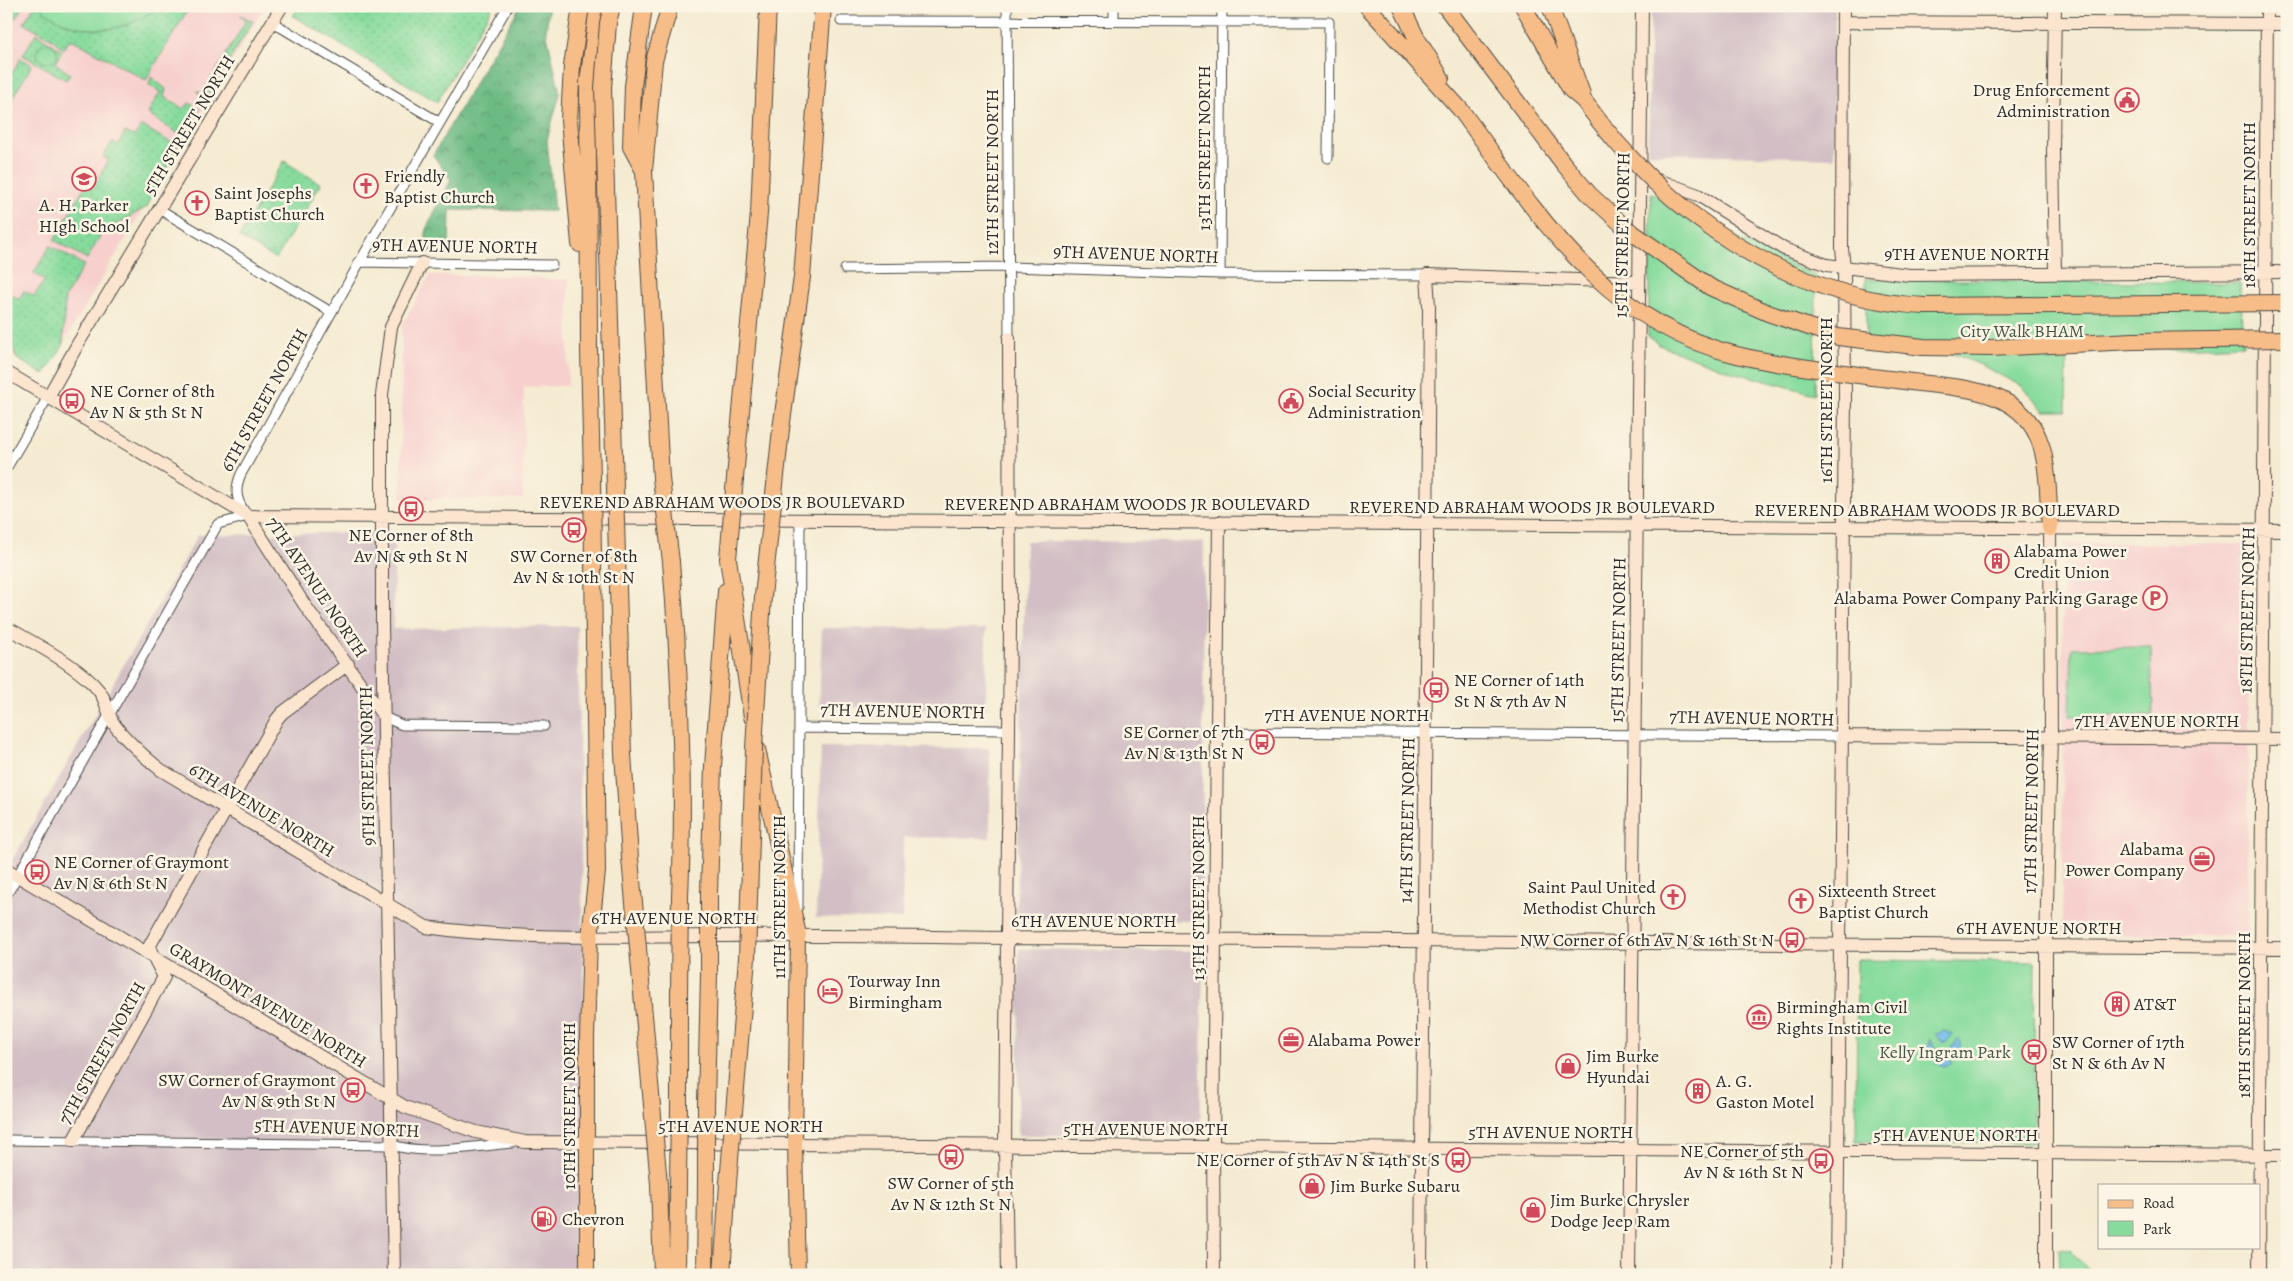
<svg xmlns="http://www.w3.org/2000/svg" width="2293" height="1281" font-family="Alegreya,serif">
	<defs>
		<pattern id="grass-dots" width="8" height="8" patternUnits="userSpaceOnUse" patternTransform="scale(1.25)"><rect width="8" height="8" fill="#87db9d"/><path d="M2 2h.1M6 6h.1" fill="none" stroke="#75bc87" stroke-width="1.8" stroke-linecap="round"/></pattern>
		<pattern id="forest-crowns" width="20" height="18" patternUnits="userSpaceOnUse" patternTransform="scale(1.25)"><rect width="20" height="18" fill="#6dbb84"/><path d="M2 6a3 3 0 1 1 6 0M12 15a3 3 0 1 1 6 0" fill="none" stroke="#5a986c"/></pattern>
		<pattern id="water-waves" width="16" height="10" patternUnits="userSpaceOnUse" patternTransform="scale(1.25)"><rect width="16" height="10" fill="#74bfed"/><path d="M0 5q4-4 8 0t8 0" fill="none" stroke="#5f9bc0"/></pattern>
	</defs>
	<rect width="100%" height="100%" fill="#fcf5e5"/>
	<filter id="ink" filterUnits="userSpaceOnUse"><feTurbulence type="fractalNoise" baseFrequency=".02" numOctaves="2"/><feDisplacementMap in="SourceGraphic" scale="10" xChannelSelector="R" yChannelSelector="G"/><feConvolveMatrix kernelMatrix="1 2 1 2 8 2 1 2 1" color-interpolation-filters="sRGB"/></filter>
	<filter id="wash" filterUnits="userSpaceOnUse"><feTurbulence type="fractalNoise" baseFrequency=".0096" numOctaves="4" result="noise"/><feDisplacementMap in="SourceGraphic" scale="20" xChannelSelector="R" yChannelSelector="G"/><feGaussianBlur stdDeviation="1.12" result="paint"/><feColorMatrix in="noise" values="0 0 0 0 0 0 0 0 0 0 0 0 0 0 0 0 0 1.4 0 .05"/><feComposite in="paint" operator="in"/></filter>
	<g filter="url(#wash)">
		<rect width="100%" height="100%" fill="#f5ebd2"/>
		<!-- built -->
		<path fill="#f7d0ce" d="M6 6H265L44 375 6 352Z
			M430 275 528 276 549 280 569 279 568 386 524 387 523 499H404L401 497 402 325Z
			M2063 543 2249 544 2248 936 2062 935Z"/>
		<!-- industrial -->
		<path fill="#d2bec4" d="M1651 6H1835L1834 158 1648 153Z
			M395 532 393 629 577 626 589 1275H6V871L198 535Z
			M1026 541 1204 542 1202 921 1016 920Z
			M822 628 986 629V709L819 707Z
			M821 747 990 748V838L903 837 902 919 816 918Z
			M1019 949 1203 951 1200 1135H1018Z"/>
		<!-- grass -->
		<path fill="url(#grass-dots)" stroke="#598364" d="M7 6H23L16 18 8 13Z
			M34 6H40L55 18 71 25 96 30 127 25 145 16 158 6H190L146 80 73 40H69L63 49 51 38 24 23Z
			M299 6H493L437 102 293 16Z
			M240 15 253 21 206 99 196 91 203 93 246 21Z
			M36 33 62 51 55 63 70 74 66 80 23 55Z
			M21 58 32 65 6 109V83Z
			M151 77 166 89 164 97 184 109 189 103 200 109 184 137 149 115V111L160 92 149 85Z
			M142 126 177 146 178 149 159 180 147 207 103 232 87 259 54 240 85 186 92 189 109 160 103 157 112 142 118 145 125 132 134 136Z
			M284 161 321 184 276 259 239 237Z
			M50 246 84 265 65 297 63 346 44 375 16 358 6 321V288L7 292 19 299 24 291 34 296 45 280 34 273Z"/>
		<!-- forest -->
		<path fill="url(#forest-crowns)" stroke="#4c7358" d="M520 6H549L546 31 560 93 547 140 554 211 450 210 449 252H426V229L451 180 433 155Z"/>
		<!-- park -->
		<path fill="#87db9d" stroke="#598364" d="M40 6H158C131 31 90 37 57 19 52 16 42 11 40 6Z
			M37 53a10 10 0 1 1 20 0a10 10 0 1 1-20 0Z
			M1651 193 1675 198 1744 241 1816 276 1815 394 1732 372 1659 345 1648 336Z
			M1866 279 2240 283 2243 345 2067 353 2066 411H2044L2023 387 1981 365 1953 354 1866 350Z
			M2151 647 2153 716H2070L2072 648Z
			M1857 960 2035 962 2033 1143 1856 1141Z
			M2058 1249 2070 1250 2093 1275H2059Z"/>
		<!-- water -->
		<path fill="url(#water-waves)" stroke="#50758c" d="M1944 1031 1953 1035 1945 1042H1942L1935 1034Z
			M1930 1039 1937 1050 1930 1058 1927 1047Z
			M1959 1039 1961 1049 1958 1058 1951 1051V1047Z
			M1943 1056H1946L1953 1063 1944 1066 1935 1063Z"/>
	</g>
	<g filter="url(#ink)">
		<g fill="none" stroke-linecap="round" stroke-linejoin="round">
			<!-- street casing -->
			<g stroke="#494844" stroke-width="11">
				<path id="street" d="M1007 6 1009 338
					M841 21 1329 22 1328 158
					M1114 21V6
					M272 22 439 122
					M159 209 331 312
					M358 262 552 265
					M845 269 1009 267 1220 274 1427 275
					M1220 274 1222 6
					M6 469 48 397
					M384 717 402 725 544 726
					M799 728 1007 730
					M1217 732 1842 736
					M6 896 218 524 248 516C236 502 234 490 241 474L385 217 508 6
					M798 907 800 520
					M6 1140 392 1145C429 1156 474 1146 513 1143"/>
			</g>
			<!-- secondary casing -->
			<g stroke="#494844" stroke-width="14">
				<path id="secondary" d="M1843 22 2287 24
					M1652 178 1698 195 1784 249 1827 265 1910 275 2287 272
					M2055 272 2053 150 2055 6
					M6 372 248 516 2287 530
					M48 397 79 342 282 6
					M248 516 304 604 384 717
					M6 627C35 644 68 660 93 684 107 698 105 706 112 721 120 735 148 760 161 770L426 927C524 941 623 936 722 936 816 935 911 937 1006 938L2287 948
					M1842 736 2287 739
					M6 869 405 1107 476 1132 525 1142 2287 1155
					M73 1141 164 977 151 952 150 945 277 719 282 713 348 664
					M394 1275 382 624V395L391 327 422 263
					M1007 1275 1005 1146 1010 625 1009 338
					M1214 1275 1213 1147 1219 522
					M1421 1275 1429 306 1427 275 1639 282
					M1629 1275 1642 6
					M1837 1275 1845 398 1844 267 1842 249 1843 6
					M2046 1275V946L2051 737 2050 528
					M2259 1275 2267 6"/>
			</g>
			<!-- primary casing -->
			<g stroke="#494844" stroke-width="16">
				<path id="primary" d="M798 935 795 1144 798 1275
					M587 1275V1037L590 937"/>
			</g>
			<!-- highway casing -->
			<g stroke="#494844" stroke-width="18">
				<path id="highway" d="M644 6 633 86 631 147 644 171
					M1367 6 1460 109
					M1401 6 1416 37 1441 78
					M1445 6 1563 163 1589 194 1627 229
					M1523 6 1571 90 1584 101
					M1550 6 1582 94
					M580 244 569 120 572 66 581 6
					M1872 377C1891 379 1910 382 1929 384 1974 389 2025 394 2041 445 2049 471 2048 501 2050 528
					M781 429 802 277 823 6
					M661 478 644 171 654 61 670 6
					M735 478 759 213 768 6
					M592 479 589 350 588 82 598 6
					M728 559 752 717
					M671 562C680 673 685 785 680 896
					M757 749 798 935
					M709 893 713 766 726 591
					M590 937 597 871 594 642
					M679 1105V994
					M706 1106 709 974
					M659 1184 662 1275
					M677 1275 678 1182
					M705 1275 706 1182
					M722 1275 728 1183"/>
			</g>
			<!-- street -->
			<use href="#street" stroke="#fff" stroke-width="9"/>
			<!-- secondary -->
			<use href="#secondary" stroke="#fce5cf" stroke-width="12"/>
			<!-- primary -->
			<use href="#primary" stroke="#f7bd88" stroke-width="14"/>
			<!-- highway -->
			<use href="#highway" stroke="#f7bd88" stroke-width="16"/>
			<!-- highway-bridge casing -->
			<g stroke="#494844" stroke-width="18" stroke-linecap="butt">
				<path id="highway-bridge" d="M612 6 608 23 603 88 623 754 630 858 659 1184
					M1584 101C1663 211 1786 299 1925 306L2287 303
					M1460 109C1535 211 1605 324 1737 355 1781 366 1827 370 1872 377
					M1627 229 1710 287 1768 313 1838 337 1923 347 1991 348 2133 341 2287 339
					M661 478 671 562
					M592 479 594 642
					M728 559 735 478
					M709 974V893
					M679 994 680 896
					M678 1182 679 1105
					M706 1182V1106
					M728 1183 747 958 754 748 763 596 781 429"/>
			</g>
			<!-- highway-bridge -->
			<use href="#highway-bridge" stroke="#f7bd88" stroke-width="16"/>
		</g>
	</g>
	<!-- icons -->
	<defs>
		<g id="civic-ring" transform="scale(1.25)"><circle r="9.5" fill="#fcf5e5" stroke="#d1495b" stroke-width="1.5"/><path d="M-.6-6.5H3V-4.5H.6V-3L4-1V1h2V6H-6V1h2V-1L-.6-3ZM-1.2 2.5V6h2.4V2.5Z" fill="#d1495b"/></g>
		<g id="school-ring" transform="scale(1.25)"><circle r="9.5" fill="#fcf5e5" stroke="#d1495b" stroke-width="1.5"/><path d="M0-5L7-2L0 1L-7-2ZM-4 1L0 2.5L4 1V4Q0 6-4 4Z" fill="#d1495b"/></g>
		<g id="church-ring" transform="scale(1.25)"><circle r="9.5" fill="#fcf5e5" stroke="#d1495b" stroke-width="1.5"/><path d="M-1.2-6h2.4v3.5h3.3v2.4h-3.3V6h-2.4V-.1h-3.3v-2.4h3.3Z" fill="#d1495b"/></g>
		<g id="bus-ring" transform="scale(1.25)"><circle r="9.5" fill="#fcf5e5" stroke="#d1495b" stroke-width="1.5"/><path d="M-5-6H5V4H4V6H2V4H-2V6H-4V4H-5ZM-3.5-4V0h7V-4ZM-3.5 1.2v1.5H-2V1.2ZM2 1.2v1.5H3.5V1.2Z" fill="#d1495b"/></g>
		<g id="building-ring" transform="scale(1.25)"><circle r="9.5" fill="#fcf5e5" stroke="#d1495b" stroke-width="1.5"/><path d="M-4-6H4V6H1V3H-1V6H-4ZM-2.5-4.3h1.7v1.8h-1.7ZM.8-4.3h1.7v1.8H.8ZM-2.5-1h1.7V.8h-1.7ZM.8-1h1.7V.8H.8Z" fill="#d1495b"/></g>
		<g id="parking-ring" transform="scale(1.25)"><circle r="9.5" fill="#fcf5e5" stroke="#d1495b" stroke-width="1.5"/><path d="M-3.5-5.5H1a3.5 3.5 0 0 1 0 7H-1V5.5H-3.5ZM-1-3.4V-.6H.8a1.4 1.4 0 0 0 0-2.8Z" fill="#d1495b"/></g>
		<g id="office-ring" transform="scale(1.25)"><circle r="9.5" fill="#fcf5e5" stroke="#d1495b" stroke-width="1.5"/><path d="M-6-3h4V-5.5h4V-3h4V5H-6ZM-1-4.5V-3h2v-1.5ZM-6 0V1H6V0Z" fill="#d1495b"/></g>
		<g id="hotel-ring" transform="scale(1.25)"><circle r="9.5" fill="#fcf5e5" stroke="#d1495b" stroke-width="1.5"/><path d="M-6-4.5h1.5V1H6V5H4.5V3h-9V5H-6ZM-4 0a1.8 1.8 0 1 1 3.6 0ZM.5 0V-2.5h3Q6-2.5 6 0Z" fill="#d1495b"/></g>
		<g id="museum-ring" transform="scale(1.25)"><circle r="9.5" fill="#fcf5e5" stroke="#d1495b" stroke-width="1.5"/><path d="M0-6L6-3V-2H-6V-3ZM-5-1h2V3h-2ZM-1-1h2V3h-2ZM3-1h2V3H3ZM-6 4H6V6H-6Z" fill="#d1495b"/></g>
		<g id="shop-ring" transform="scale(1.25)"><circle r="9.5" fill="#fcf5e5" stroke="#d1495b" stroke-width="1.5"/><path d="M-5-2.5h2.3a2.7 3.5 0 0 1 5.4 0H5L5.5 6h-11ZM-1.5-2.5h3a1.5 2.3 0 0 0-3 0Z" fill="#d1495b"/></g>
		<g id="fuel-ring" transform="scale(1.25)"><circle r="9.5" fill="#fcf5e5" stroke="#d1495b" stroke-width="1.5"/><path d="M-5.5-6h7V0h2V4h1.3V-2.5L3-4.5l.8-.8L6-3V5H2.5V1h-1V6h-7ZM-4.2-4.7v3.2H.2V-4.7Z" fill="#d1495b"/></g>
	</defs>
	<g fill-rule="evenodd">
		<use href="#civic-ring" x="2127" y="100"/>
		<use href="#school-ring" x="84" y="179"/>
		<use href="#church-ring" x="366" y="186"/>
		<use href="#church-ring" x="197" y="203"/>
		<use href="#bus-ring" x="72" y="401"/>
		<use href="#civic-ring" x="1291" y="401"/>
		<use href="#bus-ring" x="411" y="509"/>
		<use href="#bus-ring" x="574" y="530"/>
		<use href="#building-ring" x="1997" y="561"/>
		<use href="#parking-ring" x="2155" y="598"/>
		<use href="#bus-ring" x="1436" y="690"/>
		<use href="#bus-ring" x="1262" y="742"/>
		<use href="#office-ring" x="2202" y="859"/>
		<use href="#bus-ring" x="37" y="872"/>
		<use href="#church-ring" x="1673" y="897"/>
		<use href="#church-ring" x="1801" y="901"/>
		<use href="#bus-ring" x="1792" y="940"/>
		<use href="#hotel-ring" x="830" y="991"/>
		<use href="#building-ring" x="2117" y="1004"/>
		<use href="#museum-ring" x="1759" y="1017"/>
		<use href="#office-ring" x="1291" y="1040"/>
		<use href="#bus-ring" x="2034" y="1052"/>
		<use href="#shop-ring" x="1568" y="1066"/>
		<use href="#bus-ring" x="353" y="1090"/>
		<use href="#building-ring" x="1698" y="1091"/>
		<use href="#bus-ring" x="951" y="1157"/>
		<use href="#bus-ring" x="1458" y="1160"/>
		<use href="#bus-ring" x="1821" y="1161"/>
		<use href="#shop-ring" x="1312" y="1186"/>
		<use href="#shop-ring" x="1533" y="1210"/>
		<use href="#fuel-ring" x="544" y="1219"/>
	</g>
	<g text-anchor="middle" stroke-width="5" stroke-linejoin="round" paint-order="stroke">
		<!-- poi labels -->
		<g font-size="18" fill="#2b2b2b" stroke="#fcf5e5" text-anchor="start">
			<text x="2110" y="96" text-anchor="end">Drug Enforcement<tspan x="2110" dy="21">Administration</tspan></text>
			<text x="384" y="182">Friendly<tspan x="384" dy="21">Baptist Church</tspan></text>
			<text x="214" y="199">Saint Josephs<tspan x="214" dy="21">Baptist Church</tspan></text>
			<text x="84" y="211" text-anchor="middle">A. H. Parker<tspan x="84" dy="21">HIgh School</tspan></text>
			<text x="90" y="397">NE Corner of 8th<tspan x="90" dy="21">Av N &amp; 5th St N</tspan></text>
			<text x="1308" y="397">Social Security<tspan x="1308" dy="21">Administration</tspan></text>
			<text x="411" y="541" text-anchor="middle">NE Corner of 8th<tspan x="411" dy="21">Av N &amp; 9th St N</tspan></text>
			<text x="2014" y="557">Alabama Power<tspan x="2014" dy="21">Credit Union</tspan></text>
			<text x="574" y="562" text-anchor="middle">SW Corner of 8th<tspan x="574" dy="21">Av N &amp; 10th St N</tspan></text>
			<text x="2138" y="604" text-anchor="end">Alabama Power Company Parking Garage</text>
			<text x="1454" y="686">NE Corner of 14th<tspan x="1454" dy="21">St N &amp; 7th Av N</tspan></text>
			<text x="1244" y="738" text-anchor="end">SE Corner of 7th<tspan x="1244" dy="21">Av N &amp; 13th St N</tspan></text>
			<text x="2184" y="855" text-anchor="end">Alabama<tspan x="2184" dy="21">Power Company</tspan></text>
			<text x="54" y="868">NE Corner of Graymont<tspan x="54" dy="21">Av N &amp; 6th St N</tspan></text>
			<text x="1656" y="893" text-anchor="end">Saint Paul United<tspan x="1656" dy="21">Methodist Church</tspan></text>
			<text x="1818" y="897">Sixteenth Street<tspan x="1818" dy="21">Baptist Church</tspan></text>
			<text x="1774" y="946" text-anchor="end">NW Corner of 6th Av N &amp; 16th St N</text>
			<text x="848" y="987">Tourway Inn<tspan x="848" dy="21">Birmingham</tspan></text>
			<text x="2134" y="1010">AT&amp;T</text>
			<text x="1776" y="1013">Birmingham Civil<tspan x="1776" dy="21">Rights Institute</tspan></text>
			<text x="1308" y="1046">Alabama Power</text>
			<text x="2052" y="1048">SW Corner of 17th<tspan x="2052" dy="21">St N &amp; 6th Av N</tspan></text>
			<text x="1586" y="1062">Jim Burke<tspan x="1586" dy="21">Hyundai</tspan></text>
			<text x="336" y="1086" text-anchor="end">SW Corner of Graymont<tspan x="336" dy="21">Av N &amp; 9th St N</tspan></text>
			<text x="1716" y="1087">A. G.<tspan x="1716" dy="21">Gaston Motel</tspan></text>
			<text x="1804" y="1157" text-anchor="end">NE Corner of 5th<tspan x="1804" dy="21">Av N &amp; 16th St N</tspan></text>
			<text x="1440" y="1166" text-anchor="end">NE Corner of 5th Av N &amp; 14th St S</text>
			<text x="951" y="1189" text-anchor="middle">SW Corner of 5th<tspan x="951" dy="21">Av N &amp; 12th St N</tspan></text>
			<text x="1330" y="1192">Jim Burke Subaru</text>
			<text x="1550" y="1206">Jim Burke Chrysler<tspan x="1550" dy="21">Dodge Jeep Ram</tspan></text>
			<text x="562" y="1225">Chevron</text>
		</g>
		<!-- street labels -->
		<g font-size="18" fill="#2b2b2b" stroke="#fcf5e5">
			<text transform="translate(189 125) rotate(-59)" y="6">5TH STREET NORTH</text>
			<text transform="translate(1204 148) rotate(-90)" y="6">13TH STREET NORTH</text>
			<text transform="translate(992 172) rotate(-90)" y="6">12TH STREET NORTH</text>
			<text transform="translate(2249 205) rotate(-90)" y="6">18TH STREET NORTH</text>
			<text transform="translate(1622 235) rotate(-89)" y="6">15TH STREET NORTH</text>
			<text transform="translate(455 246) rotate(1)" y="6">9TH AVENUE NORTH</text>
			<text transform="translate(1136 254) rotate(2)" y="6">9TH AVENUE NORTH</text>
			<text x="1967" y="260">9TH AVENUE NORTH</text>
			<text transform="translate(264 400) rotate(-61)" y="6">6TH STREET NORTH</text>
			<text transform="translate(1826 400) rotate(-90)" y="6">16TH STREET NORTH</text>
			<text x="722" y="508">REVEREND ABRAHAM WOODS JR BOULEVARD</text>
			<text x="1127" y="510">REVEREND ABRAHAM WOODS JR BOULEVARD</text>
			<text x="1532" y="513">REVEREND ABRAHAM WOODS JR BOULEVARD</text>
			<text x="1937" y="516">REVEREND ABRAHAM WOODS JR BOULEVARD</text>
			<text transform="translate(317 587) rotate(56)" y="6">7TH AVENUE NORTH</text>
			<text transform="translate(2247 610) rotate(-89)" y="6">18TH STREET NORTH</text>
			<text transform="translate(1618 640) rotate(-89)" y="6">15TH STREET NORTH</text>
			<text transform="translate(903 711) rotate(1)" y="6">7TH AVENUE NORTH</text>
			<text x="1347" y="721">7TH AVENUE NORTH</text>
			<text transform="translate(1752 718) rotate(1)" y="6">7TH AVENUE NORTH</text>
			<text x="2157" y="727">7TH AVENUE NORTH</text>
			<text transform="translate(367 766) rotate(-91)" y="6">9TH STREET NORTH</text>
			<text transform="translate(262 810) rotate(31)" y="6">6TH AVENUE NORTH</text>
			<text transform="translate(2031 811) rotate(-89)" y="6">17TH STREET NORTH</text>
			<text transform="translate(1407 820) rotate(-89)" y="6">14TH STREET NORTH</text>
			<text transform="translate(779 897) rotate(-90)" y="6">11TH STREET NORTH</text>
			<text transform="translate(1198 898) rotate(-90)" y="6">13TH STREET NORTH</text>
			<text x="674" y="924">6TH AVENUE NORTH</text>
			<text x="1094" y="927">6TH AVENUE NORTH</text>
			<text x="2039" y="934">6TH AVENUE NORTH</text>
			<text transform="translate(268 1005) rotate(31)" y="6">GRAYMONT AVENUE NORTH</text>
			<text transform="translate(2244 1015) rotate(-90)" y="6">18TH STREET NORTH</text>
			<text transform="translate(102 1053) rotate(-61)" y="6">7TH STREET NORTH</text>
			<text transform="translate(569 1106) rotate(-90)" y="6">10TH STREET NORTH</text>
			<text x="741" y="1132">5TH AVENUE NORTH</text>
			<text transform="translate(337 1128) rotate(2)" y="6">5TH AVENUE NORTH</text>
			<text x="1146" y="1135">5TH AVENUE NORTH</text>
			<text x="1551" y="1138">5TH AVENUE NORTH</text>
			<text x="1956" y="1141">5TH AVENUE NORTH</text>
		</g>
		<!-- park labels -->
		<g font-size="18" fill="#425748" stroke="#fcf5e5">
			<text x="2022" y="337">City Walk BHAM</text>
			<text x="1945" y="1058">Kelly Ingram Park</text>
		</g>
	</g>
	<!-- margin -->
	<rect width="2293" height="1281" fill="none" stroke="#fcf5e5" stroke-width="25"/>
	<!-- legend -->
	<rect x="2098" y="1184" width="162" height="65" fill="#fcf5e5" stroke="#a8a49b"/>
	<rect x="2108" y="1200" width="25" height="8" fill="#f7bd88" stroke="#a8a49b"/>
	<text x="2143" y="1208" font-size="15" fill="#2b2b2b">Road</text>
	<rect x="2108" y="1221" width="25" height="15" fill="#87db9d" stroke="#a8a49b"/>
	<text x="2143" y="1234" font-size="15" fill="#2b2b2b">Park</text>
</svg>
